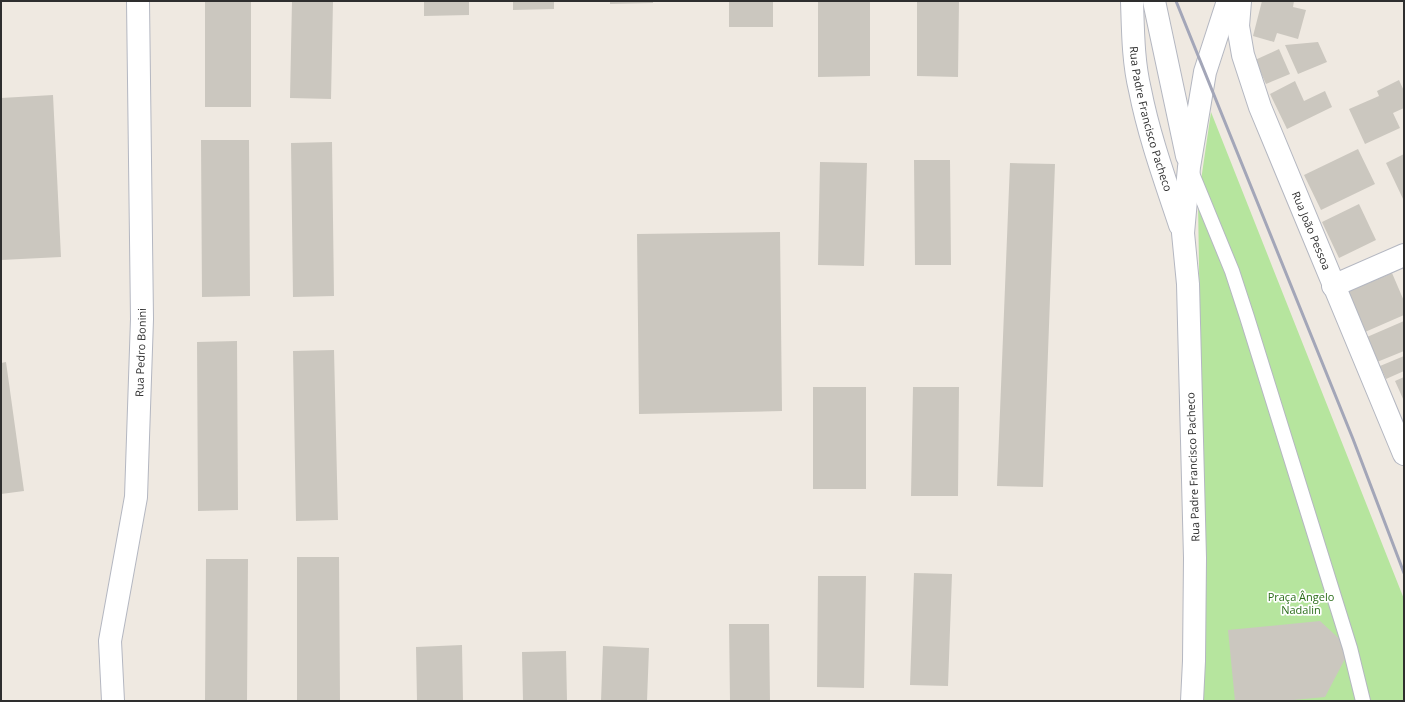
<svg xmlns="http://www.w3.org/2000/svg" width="1405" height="702" font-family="'Open Sans',sans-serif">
	<rect width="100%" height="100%" fill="#efe9e1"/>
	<!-- green -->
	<path fill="#b6e59e" d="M1211 112 1404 599V701H1196L1204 588 1198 201Z"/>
	<!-- building -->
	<path fill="#cbc7bf" d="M205 1H251V107H205Z
		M292 1H333L331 99 290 98Z
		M424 1H469V15L424 16Z
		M513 1H554V9L513 10Z
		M610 1H653V3L610 4Z
		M729 1H773V27H729Z
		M818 1H870V76L818 77Z
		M917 1H959L958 77 917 76Z
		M1262 1H1294L1293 7 1306 10 1298 39 1277 33 1274 42 1253 36Z
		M1318 42 1327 62 1298 74 1285 45Z
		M1279 49 1290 74 1266 84 1255 60Z
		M1399 80 1404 91V108L1393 113 1400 128 1365 144 1349 109 1379 96 1377 91Z
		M1295 81 1304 101 1325 91 1332 107 1287 129 1270 94Z
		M53 95 61 257 1 260V98Z
		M201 140H249L250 296 202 297Z
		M332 142 334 296 293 297 291 143Z
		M1358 149 1375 184 1321 210 1304 175Z
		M1404 154V201L1386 163Z
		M914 160H950L951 265H915Z
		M820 162 867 163 864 266 818 265Z
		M1010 163 1055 164 1043 487 997 486Z
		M1359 204 1376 240 1339 258 1322 222Z
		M780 232 782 411 639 414 637 234Z
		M1392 273 1404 301V315L1365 332 1347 292Z
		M1404 321V351L1377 362 1367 337Z
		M237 341 238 510 198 511 197 342Z
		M334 350 338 520 296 521 293 351Z
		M1404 356V371L1386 379 1380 366Z
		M6 362 24 491 1 494V363Z
		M1404 377V401L1395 381Z
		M813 387H866V489H813Z
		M913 387H959L958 496H911Z
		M297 557H339L340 701H297Z
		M206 559H248L247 701H205Z
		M914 573 952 574 948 686 910 685Z
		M818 576H866L864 688 817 687Z
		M1320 621 1344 643 1346 657 1325 697 1283 701H1235L1228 630Z
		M729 624H769L770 701H730Z
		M462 645 463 701H417L416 647Z
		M603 646 649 648 647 701H601Z
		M566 651 567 701H523L522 652Z"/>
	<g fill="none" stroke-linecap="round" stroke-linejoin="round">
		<!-- service casing -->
		<g stroke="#b4b7c1" stroke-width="16">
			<path id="service" d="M1191 171 1232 271 1247 317 1350 648 1363 701"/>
		</g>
		<!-- minor casing -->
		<g stroke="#b4b7c1" stroke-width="24">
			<g id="minor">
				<path d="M1333 286 1404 255"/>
				<path id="s1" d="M113 701 110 641 136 497 142 319 138 1"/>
			</g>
		</g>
		<!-- tertiary casing -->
		<g stroke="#b4b7c1" stroke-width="24">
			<g id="tertiary">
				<path id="s2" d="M1240 1 1238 26 1243 55 1260 107 1404 454"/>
			</g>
		</g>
		<!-- secondary casing -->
		<g stroke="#b4b7c1" stroke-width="24">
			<g id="secondary">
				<path id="s3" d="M1132 1C1133 30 1133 61 1140 90 1149 136 1165 180 1180 225"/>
				<path d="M1154 1 1187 156"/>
				<path d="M1192 701 1194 661 1195 558 1188 284 1183 233 1189 167 1205 72 1228 1"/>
			</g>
		</g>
		<!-- service -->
		<use href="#service" stroke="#fff" stroke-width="14"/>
		<!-- minor -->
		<use href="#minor" stroke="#fff" stroke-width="22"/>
		<!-- tertiary -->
		<use href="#tertiary" stroke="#fff" stroke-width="22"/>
		<!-- secondary -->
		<use href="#secondary" stroke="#fff" stroke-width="22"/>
		<!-- rail -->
		<path stroke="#a3a6b8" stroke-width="3" d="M1176 1 1353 439 1404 573"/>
	</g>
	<g text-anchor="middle" stroke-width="3.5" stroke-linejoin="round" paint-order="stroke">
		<!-- street labels -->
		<g font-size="11" fill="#2e2e2e" stroke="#fff">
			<text dy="4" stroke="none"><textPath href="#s3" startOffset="120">Rua Padre Francisco Pacheco</textPath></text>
			<text dy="4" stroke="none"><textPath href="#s2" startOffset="243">Rua João Pessoa</textPath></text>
			<text dy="4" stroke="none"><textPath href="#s1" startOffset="351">Rua Pedro Bonini</textPath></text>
			<text transform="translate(1193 467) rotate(-92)" y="4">Rua Padre Francisco Pacheco</text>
		</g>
		<!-- park labels -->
		<g font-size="11" fill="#2c6e1b" stroke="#fff">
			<text x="1301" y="601">Praça Ângelo<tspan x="1301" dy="13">Nadalin</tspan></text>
		</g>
	</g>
	<!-- border -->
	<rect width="1405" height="702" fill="none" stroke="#2e2e2e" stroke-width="4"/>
</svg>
